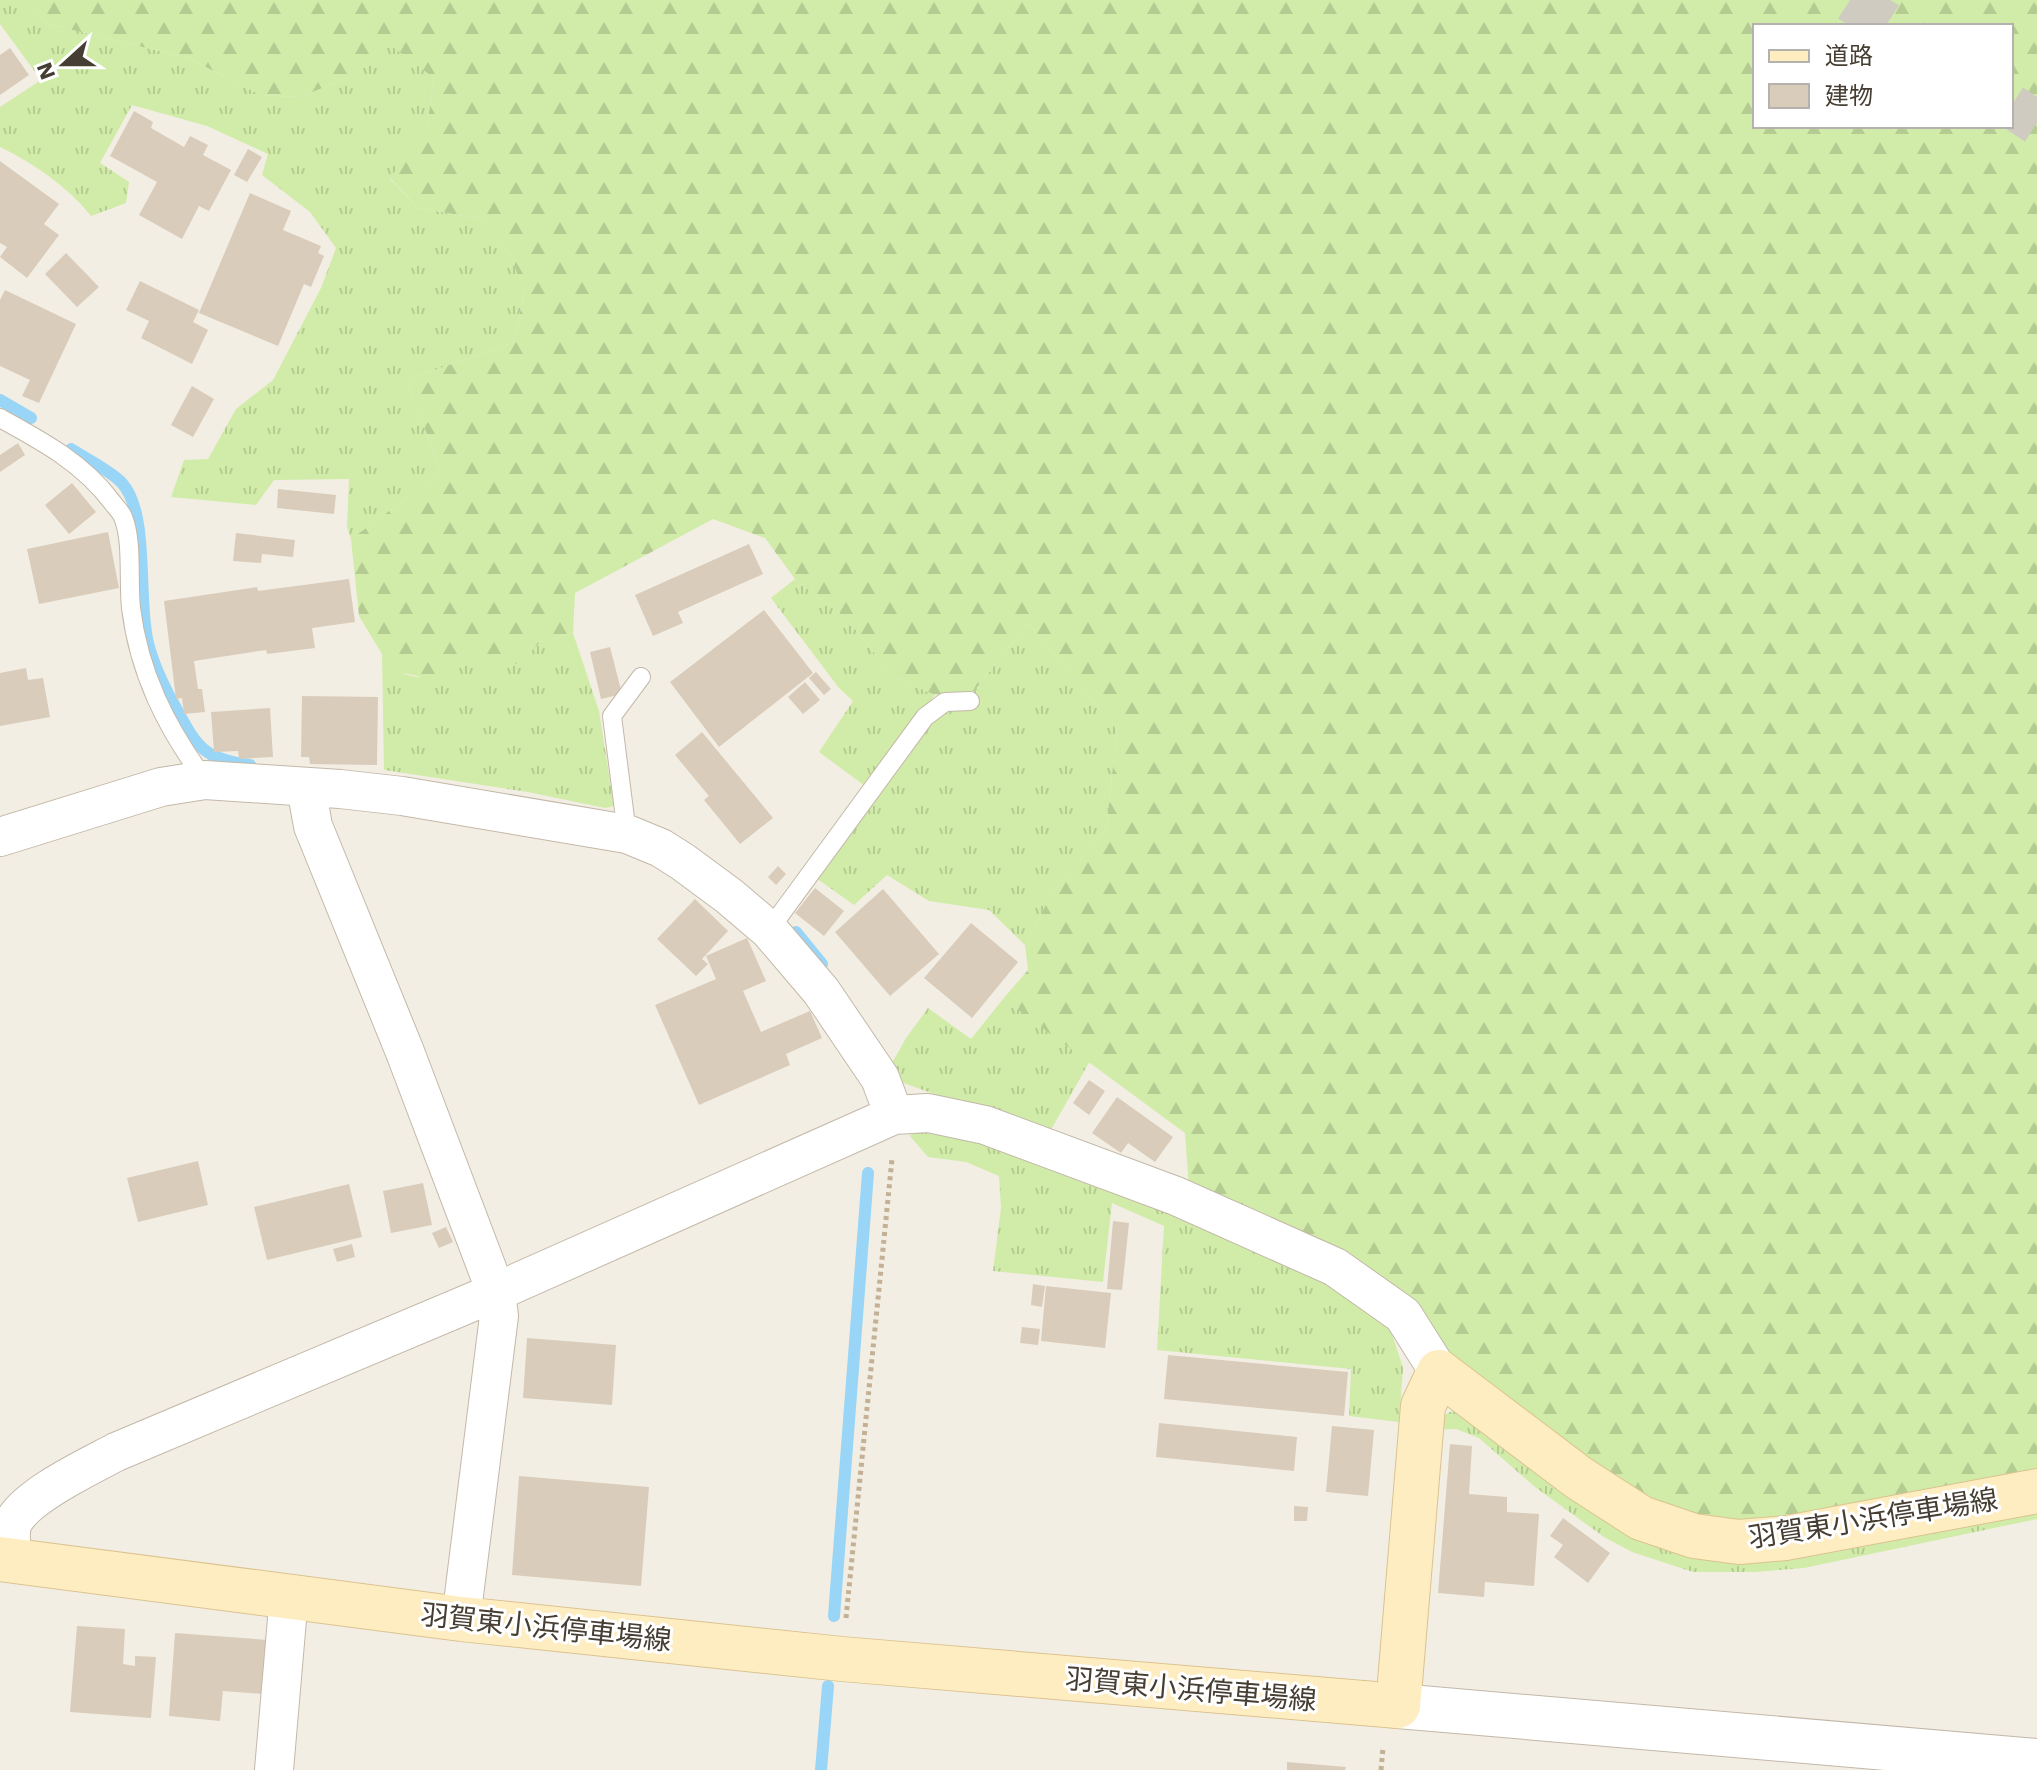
<svg xmlns="http://www.w3.org/2000/svg" width="2037" height="1770" font-family="'Work Sans','Noto Sans JP',sans-serif">
	<defs>
		<pattern id="grass-tufts" width="24" height="20" patternUnits="userSpaceOnUse" patternTransform="scale(2)"><rect width="24" height="20" fill="#d0eca8"/><path d="M3 7l-1-3M5 7V3M7 7l1-3M15 17l-1-3M17 17v-4M19 17l1-3" fill="none" stroke="#b4cb91"/></pattern>
		<pattern id="forest-firs" width="22" height="20" patternUnits="userSpaceOnUse" patternTransform="scale(2)"><rect width="22" height="20" fill="#d0eca8"/><path d="M5 1l3.5 6h-7zM16 11l3.5 6h-7z" fill="#b4cb91"/></pattern>
	</defs>
	<rect width="100%" height="100%" fill="#f3eee3"/>
	<!-- grass -->
	<path fill="url(#grass-tufts)" d="M0 0H30L44 23 188 58 261 95 300 97 347 78 390 44 434 78 427 126 390 179 418 208 482 219 511 256 524 292 514 342 407 380 441 473 351 539 347 527 349 479 274 480 256 505 171 497 184 460 208 459 236 409 273 380 321 288 336 248 310 212 262 175 268 154 207 126 132 105 100 163 129 182 126 203 91 216C67 186 35 164 0 147V107L41 80 0 24Z
		M795 579 847 619 893 676 935 695 865 786 819 752 853 701 839 688 771 598Z
		M1028 623 1117 730 1106 829 1052 893 1025 945 989 910 929 901 887 875 854 905 816 878 930 722 947 709 971 707 974 691Z
		M573 633 599 711 614 806 605 808 528 792 384 770 382 654C418 697 437 668 478 659 489 657 505 662 516 664L541 642Z
		M1003 999 1090 1061 1048 1135 898 1081 887 1072 906 1038 928 1008 971 1039Z
		M929 1130 978 1139 1159 1205 1325 1279 1389 1325 1403 1368 1399 1422 1349 1416 1351 1369 1157 1350 1164 1226 1112 1203 1103 1282 993 1271 1001 1208 999 1176 966 1162 928 1157 909 1135Z
		M1452 1411 2037 1505V1519L1804 1568 1755 1572H1693L1632 1552 1604 1537 1535 1487 1479 1438 1456 1429 1435 1430 1439 1418Z"/>
	<!-- forest -->
	<path fill="url(#forest-firs)" fill-rule="evenodd" d="M30 0H2037V1475L1742 1528 1650 1508 1489 1391 1189 1188 1185 1133 1003 999 1028 970 1025 945 1052 893 1106 829 1117 730 1028 623 974 691 935 695 893 676 847 619 795 579 765 538 713 519 575 593 573 633 541 642 516 664 481 659 426 678 396 671 382 654 359 616 351 539 441 473 407 380 514 342 524 293 511 256 482 219 418 208 390 178 427 126 434 78 390 45 347 78 300 97 261 95 188 58 44 23ZM1755 26H2011V126H1755Z"/>
	<g fill="none" stroke-linecap="round" stroke-linejoin="round">
		<!-- stream -->
		<path stroke="#99d5f7" stroke-width="12" d="M0 400 31 418
			M71 449C85 458 111 471 122 483 150 514 137 601 148 643 154 667 165 689 177 710 198 749 205 759 250 765
			M796 932 822 964
			M834 1616 868 1173
			M821 1770 828 1686"/>
	</g>
	<!-- building -->
	<path fill="#d9ccbb" d="M10 48 29 75 0 95V55Z
		M134 111 153 122 151 128 184 147 190 136 208 145 203 155 231 170 209 211 199 206 182 239 139 215 157 182 110 156Z
		M248 149 262 157 247 182 234 175Z
		M0 161 59 204 44 224 59 235 27 278 0 257 7 247 0 243Z
		M250 193 291 211 283 230 321 246 318 253 324 256 311 287 304 284 278 346 199 313Z
		M66 253 99 287 77 307 45 274Z
		M140 281 199 310 193 322 208 330 192 364 141 338 149 321 126 310Z
		M5 290 76 324 39 403 22 396 30 380 0 366V300Z
		M192 386 214 399 193 437 171 425Z
		M18 443 25 455 0 472V455Z
		M72 483 96 512 69 534 45 505Z
		M278 489 336 495 334 514 277 508Z
		M108 532 119 588 39 604 27 549Z
		M236 533 295 540 293 557 262 554 261 563 233 561Z
		M749 544 763 574 678 612 683 623 653 636 635 595Z
		M349 579 355 622 312 628 315 648 267 654 266 650 194 661 198 689H202L205 712 184 714 182 698 176 699 164 601 257 587 258 591Z
		M764 610 813 673 719 747 670 682Z
		M610 647 622 694 601 699 590 652Z
		M26 668 28 680 43 678 50 717 0 726V673Z
		M816 672 831 689 824 695 809 678Z
		M805 682 820 700 803 714 788 697Z
		M302 696 378 697 377 765 310 764 309 757H301Z
		M270 708 273 757 239 759 238 751 214 752 211 712Z
		M702 732 773 818 740 844 704 800 709 796 675 755Z
		M778 866 786 874 776 885 768 877Z
		M815 888 844 911 824 936 795 913Z
		M883 889 939 954 890 996 835 932Z
		M695 899 728 931 702 959 708 964 696 976 657 939Z
		M971 923 1018 962 972 1018 924 978Z
		M747 938 766 981 743 991 761 1032 810 1011 822 1038 786 1054 790 1065 699 1105 655 1005 716 979 706 956Z
		M1089 1080 1105 1091 1089 1115 1073 1103Z
		M1117 1097 1173 1137 1155 1162 1128 1143 1121 1153 1092 1133Z
		M198 1161 208 1205 138 1222 127 1178Z
		M423 1183 432 1225 391 1233 383 1191Z
		M349 1184 362 1237 267 1260 254 1207Z
		M1113 1221 1129 1223 1122 1290 1107 1289Z
		M446 1227 453 1242 439 1248 432 1233Z
		M352 1244 355 1257 337 1262 333 1249Z
		M1033 1284 1045 1286 1042 1307 1031 1305Z
		M1046 1286 1111 1293 1105 1348 1041 1341Z
		M1022 1327 1040 1329 1038 1345 1020 1343Z
		M527 1338 616 1345 612 1405 523 1398Z
		M1168 1355 1348 1372 1344 1416 1164 1399Z
		M1159 1423 1297 1437 1294 1471 1156 1457Z
		M1332 1426 1374 1430 1368 1496 1326 1492Z
		M1450 1444 1472 1446 1469 1494 1507 1497V1512L1539 1514 1534 1586 1485 1582 1484 1597 1438 1593Z
		M519 1476 649 1487 641 1586 512 1575Z
		M1294 1506 1308 1507 1307 1521H1294Z
		M1563 1518 1610 1553 1588 1583 1554 1557 1563 1545 1550 1536Z
		M77 1626 125 1629 123 1664 135 1666V1656L156 1657 151 1718 70 1712Z
		M175 1633 268 1640 263 1694 223 1691 220 1721 169 1716Z
		M1287 1762 1346 1767 1345 1770H1287Z"/>
	<g fill="none" stroke-linecap="round" stroke-linejoin="round">
		<!-- motorway-tunnel -->
		<path stroke="#d0cbc0" stroke-width="44" stroke-dasharray="44 22" stroke-linecap="butt" d="M1850 0 1890 26
			M2011 106 2037 123"/>
		<!-- service casing -->
		<g stroke="#c3b8a8" stroke-width="20">
			<path id="service" d="M0 418C42 441 83 463 112 502 115 506 121 512 123 517 133 541 128 581 131 608 139 673 166 727 205 780
				M627 834 612 716 641 677
				M769 930 925 717 945 702 970 701"/>
		</g>
		<!-- minor casing -->
		<g stroke="#c3b8a8" stroke-width="40">
			<path id="minor" d="M306 787 313 826 405 1052 496 1292 499 1316 461 1619
				M0 837 161 787 205 780 340 789 402 796 627 834 661 848 683 862 729 896 769 930 821 991 880 1078 894 1115 928 1113 985 1125 1176 1196 1335 1267 1403 1315 1439 1372
				M11 1560C12 1549 9 1532 13 1523 25 1496 90 1466 116 1452L496 1292 894 1115
				M274 1770 289 1596"/>
		</g>
		<!-- tertiary casing -->
		<g stroke="#c3b8a8" stroke-width="46">
			<path id="tertiary" d="M1398 1706 2037 1761"/>
		</g>
		<!-- secondary casing -->
		<g stroke="#dbc390" stroke-width="46">
			<path id="secondary" d="M0 1559 461 1619 842 1659 1398 1706 1423 1406 1439 1372 1579 1478 1641 1518 1694 1536 1739 1542 1786 1538 2037 1491"/>
		</g>
		<!-- path -->
		<path stroke="#c3b095" stroke-width="5" stroke-dasharray="4 4" stroke-linecap="butt" d="M846 1618 892 1159
			M1381 1770 1383 1748"/>
		<!-- service -->
		<use href="#service" stroke="#fff" stroke-width="18"/>
		<!-- minor -->
		<use href="#minor" stroke="#fff" stroke-width="38"/>
		<!-- tertiary -->
		<use href="#tertiary" stroke="#fff" stroke-width="44"/>
		<!-- secondary -->
		<use href="#secondary" stroke="#ffedc2" stroke-width="44"/>
	</g>
	<g text-anchor="middle" stroke-width="6" stroke-linejoin="round" paint-order="stroke">
		<!-- street labels -->
		<g font-size="28" fill="#463e33" stroke="#fff">
			<text transform="translate(1873 1518) rotate(-9)" y="10">羽賀東小浜停車場線</text>
			<text transform="translate(546 1627) rotate(6)" y="10">羽賀東小浜停車場線</text>
			<text transform="translate(1191 1689) rotate(5)" y="10">羽賀東小浜停車場線</text>
		</g>
	</g>
	<!-- legend -->
	<rect x="1753" y="24" width="260" height="104" fill="#ffffff" stroke="#b5b2ad" stroke-width="2"/>
	<rect x="1769" y="50" width="40" height="12" fill="#ffedc2" stroke="#b5b2ad" stroke-width="2"/>
	<text x="1825" y="64" font-size="24" fill="#463e33">道路</text>
	<rect x="1769" y="84" width="40" height="24" fill="#d9ccbb" stroke="#b5b2ad" stroke-width="2"/>
	<text x="1825" y="104" font-size="24" fill="#463e33">建物</text>
	<!-- north arrow -->
	<g transform="translate(64 64) rotate(249)" stroke="#ffffff" stroke-width="6" paint-order="stroke">
	<path d="M0-6L14 30L0 20L-14 30Z" fill="#463e33"/>
	<text y="-12" font-size="22" font-weight="bold" text-anchor="middle" fill="#463e33">N</text>
	</g>
</svg>
